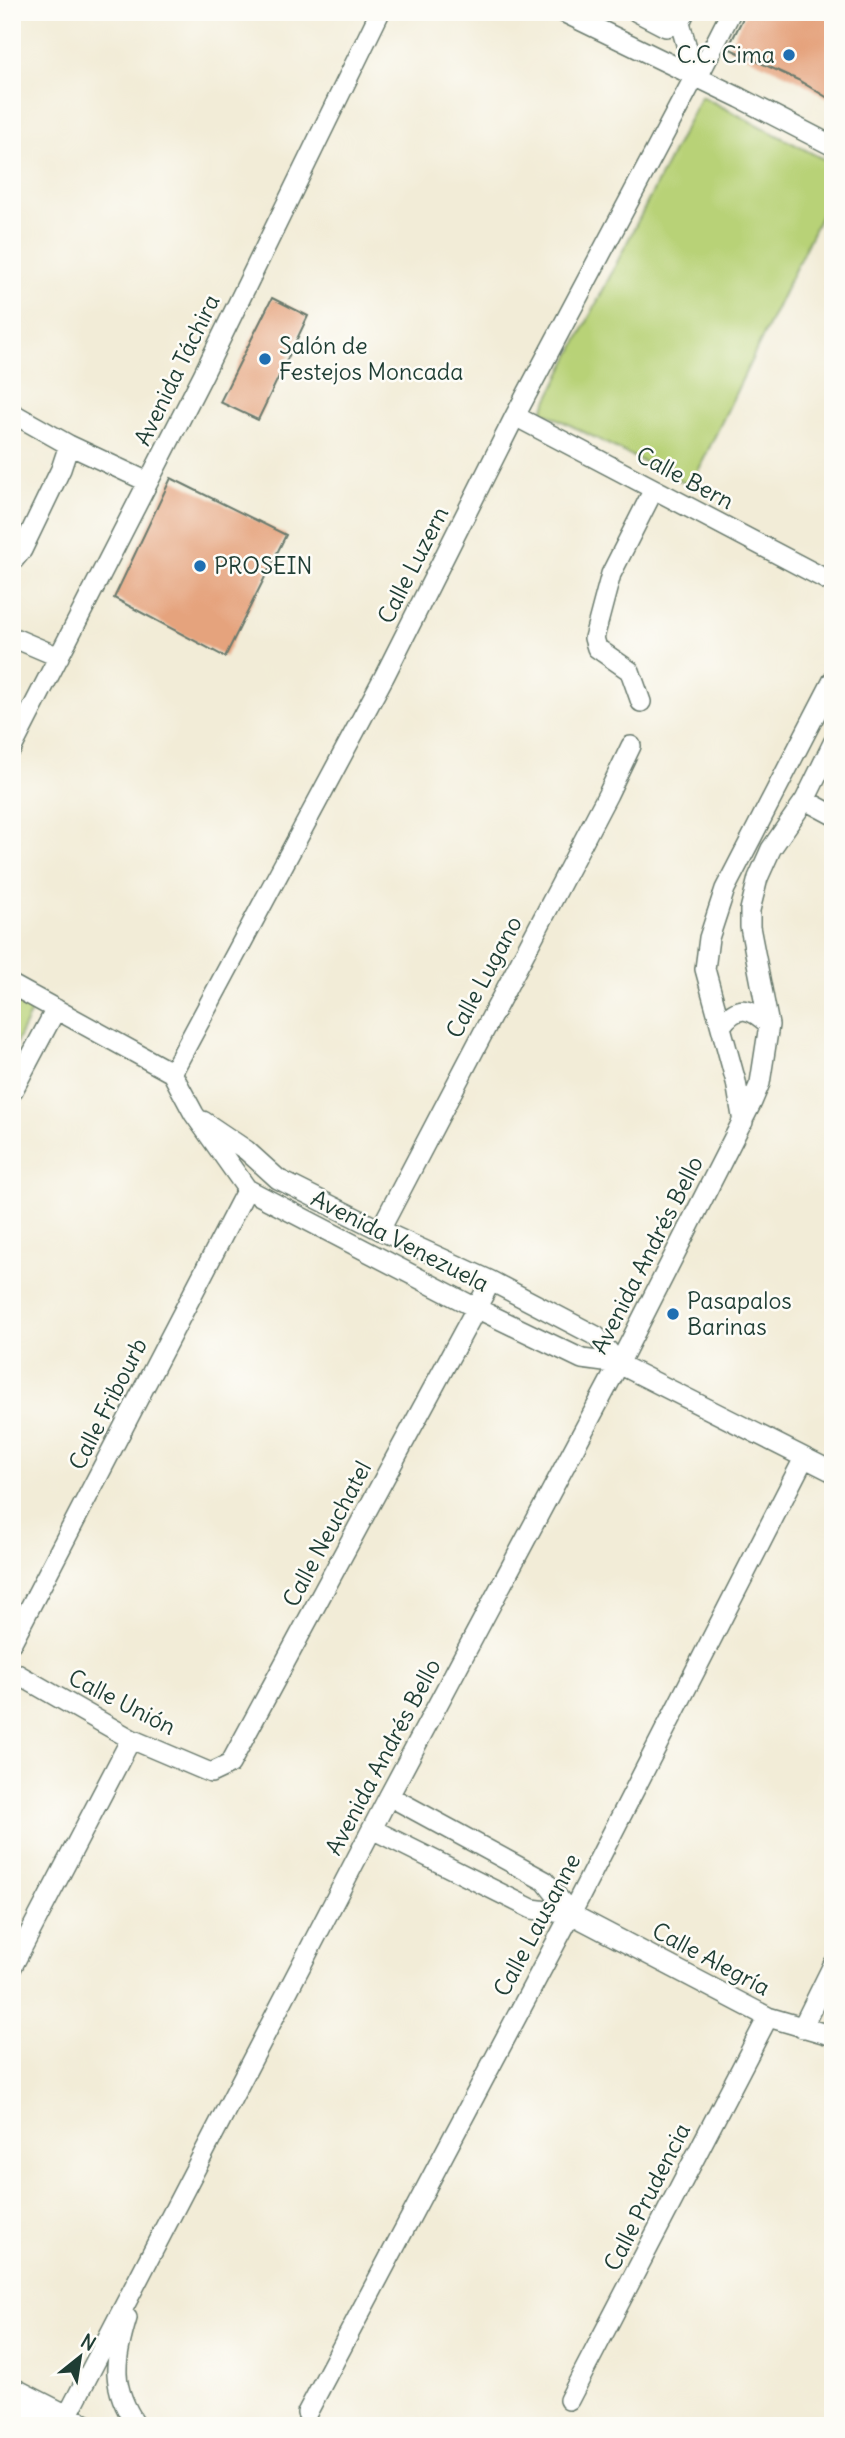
<svg xmlns="http://www.w3.org/2000/svg" width="845" height="2438" font-family="Delius,sans-serif">
	<rect width="100%" height="100%" fill="#fdfcf7"/>
	<filter id="ink" filterUnits="userSpaceOnUse"><feTurbulence type="fractalNoise" baseFrequency=".0143" numOctaves="2"/><feDisplacementMap in="SourceGraphic" scale="14" xChannelSelector="R" yChannelSelector="G"/><feConvolveMatrix kernelMatrix="1 2 1 2 8 2 1 2 1" color-interpolation-filters="sRGB"/></filter>
	<filter id="wash" filterUnits="userSpaceOnUse"><feTurbulence type="fractalNoise" baseFrequency=".00686" numOctaves="4" result="noise"/><feDisplacementMap in="SourceGraphic" scale="28" xChannelSelector="R" yChannelSelector="G"/><feGaussianBlur stdDeviation="1.57" result="paint"/><feColorMatrix in="noise" values="0 0 0 0 0 0 0 0 0 0 0 0 0 0 0 0 0 1.4 0 .05"/><feComposite in="paint" operator="in"/></filter>
	<g filter="url(#wash)">
		<rect width="100%" height="100%" fill="#f2ecd7"/>
		<!-- green -->
		<path fill="#b8d277" stroke="#6c8856" stroke-width="2" d="M701 96 833 164V190L691 486 542 411Z
			M12 1000 32 1010 12 1052Z"/>
		<g id="blocks">
			<!-- building -->
			<path fill="#e5a37d" d="M746 12H833V101L798 80 728 48Z
				M272 298 308 316 258 420 220 402Z
				M171 478 286 535 225 657 114 598Z"/>
		</g>
	</g>
	<g filter="url(#ink)">
		<use href="#blocks" fill-opacity="0" stroke="#697a6d" stroke-width="2"/>
		<g fill="none" stroke-linecap="round" stroke-linejoin="round">
			<!-- minor casing -->
			<g stroke="#697a6d" stroke-width="22">
				<path id="minor" d="M563 12 740 98 833 146
					M637 12 666 27 680 23
					M698 77 731 12
					M12 413 69 445 148 482
					M515 416 833 583
					M12 562 22 550 61 469 69 445
					M12 637 59 657
					M641 702 630 671 597 648 594 638 611 574 654 489
					M12 748 203 375 380 12
					M805 800 833 815
					M12 985 172 1073 194 1114 247 1189 476 1308 582 1359 619 1364 833 1472
					M722 1025C738 1003 751 1008 769 1025
					M172 1073 385 675 515 416 695 76 680 23 685 12
					M12 1092 56 1009
					M203 1121 246 1150 278 1179 380 1230 491 1281 596 1336 619 1364
					M743 1122 736 1082 705 969 709 938 725 889 833 680
					M380 1230 608 794 631 746
					M12 1642 247 1189
					M12 1671 131 1739 211 1773 230 1764 491 1281
					M389 1796 545 1881 571 1914
					M372 1829 532 1909 571 1914 768 2017 833 2036
					M12 1967 131 1739
					M802 2028 833 1965
					M127 2318C114 2361 110 2387 137 2426
					M12 2387 89 2426
					M569 2400 768 2017
					M12 2405 54 2426
					M307 2413 571 1914 804 1458
					M62 2426 389 1796 619 1364 752 1102 760 1083 769 1025 750 927V910L758 878 771 849 805 800 833 743"/>
			</g>
			<!-- minor -->
			<use href="#minor" stroke="#fff" stroke-width="19"/>
		</g>
	</g>
	<!-- markers -->
	<g fill="#1f6fb2" stroke="#fdfcf7" stroke-width="2.5">
		<circle cx="789" cy="55" r="7"/>
		<circle cx="265" cy="359" r="7"/>
		<circle cx="200" cy="566" r="7"/>
		<circle cx="673" cy="1314" r="7"/>
	</g>
	<g text-anchor="middle" stroke-width="5" stroke-linejoin="round" paint-order="stroke">
		<!-- poi labels -->
		<g font-size="23" fill="#1f3d34" stroke="#fdfcf7" text-anchor="start">
			<text x="775" y="63" text-anchor="end">C.C. Cima</text>
			<text x="279" y="354">Salón de<tspan x="279" dy="26">Festejos Moncada</tspan></text>
			<text x="214" y="574">PROSEIN</text>
			<text x="687" y="1309">Pasapalos<tspan x="687" dy="26">Barinas</tspan></text>
		</g>
		<!-- street labels -->
		<g font-size="23" fill="#1f3d34" stroke="#fdfcf7">
			<text transform="translate(177 370) rotate(-64)" y="8">Avenida Táchira</text>
			<text transform="translate(685 478) rotate(28)" y="8">Calle Bern</text>
			<text transform="translate(413 565) rotate(-63)" y="8">Calle Luzern</text>
			<text transform="translate(484 977) rotate(-62)" y="8">Calle Lugano</text>
			<text transform="translate(400 1241) rotate(27)" y="8">Avenida Venezuela</text>
			<text transform="translate(647 1255) rotate(-63)" y="8">Avenida Andrés Bello</text>
			<text transform="translate(108 1404) rotate(-63)" y="8">Calle Fribourb</text>
			<text transform="translate(327 1534) rotate(-62)" y="8">Calle Neuchatel</text>
			<text transform="translate(122 1702) rotate(27)" y="8">Calle Unión</text>
			<text transform="translate(383 1757) rotate(-62)" y="8">Avenida Andrés Bello</text>
			<text transform="translate(537 1925) rotate(-62)" y="8">Calle Lausanne</text>
			<text transform="translate(711 1959) rotate(28)" y="8">Calle Alegría</text>
			<text transform="translate(647 2197) rotate(-63)" y="8">Calle Prudencia</text>
		</g>
	</g>
	<!-- margin -->
	<rect width="845" height="2438" fill="none" stroke="#fdfcf7" stroke-width="42"/>
	<!-- north arrow -->
	<g transform="translate(80 2357) rotate(30)" stroke="#fdfcf7" stroke-width="5" paint-order="stroke">
	<path d="M0-5L12 26L0 18L-12 26Z" fill="#1f3d34"/>
	<text y="-10" font-size="19" font-weight="bold" text-anchor="middle" fill="#1f3d34">N</text>
	</g>
</svg>
